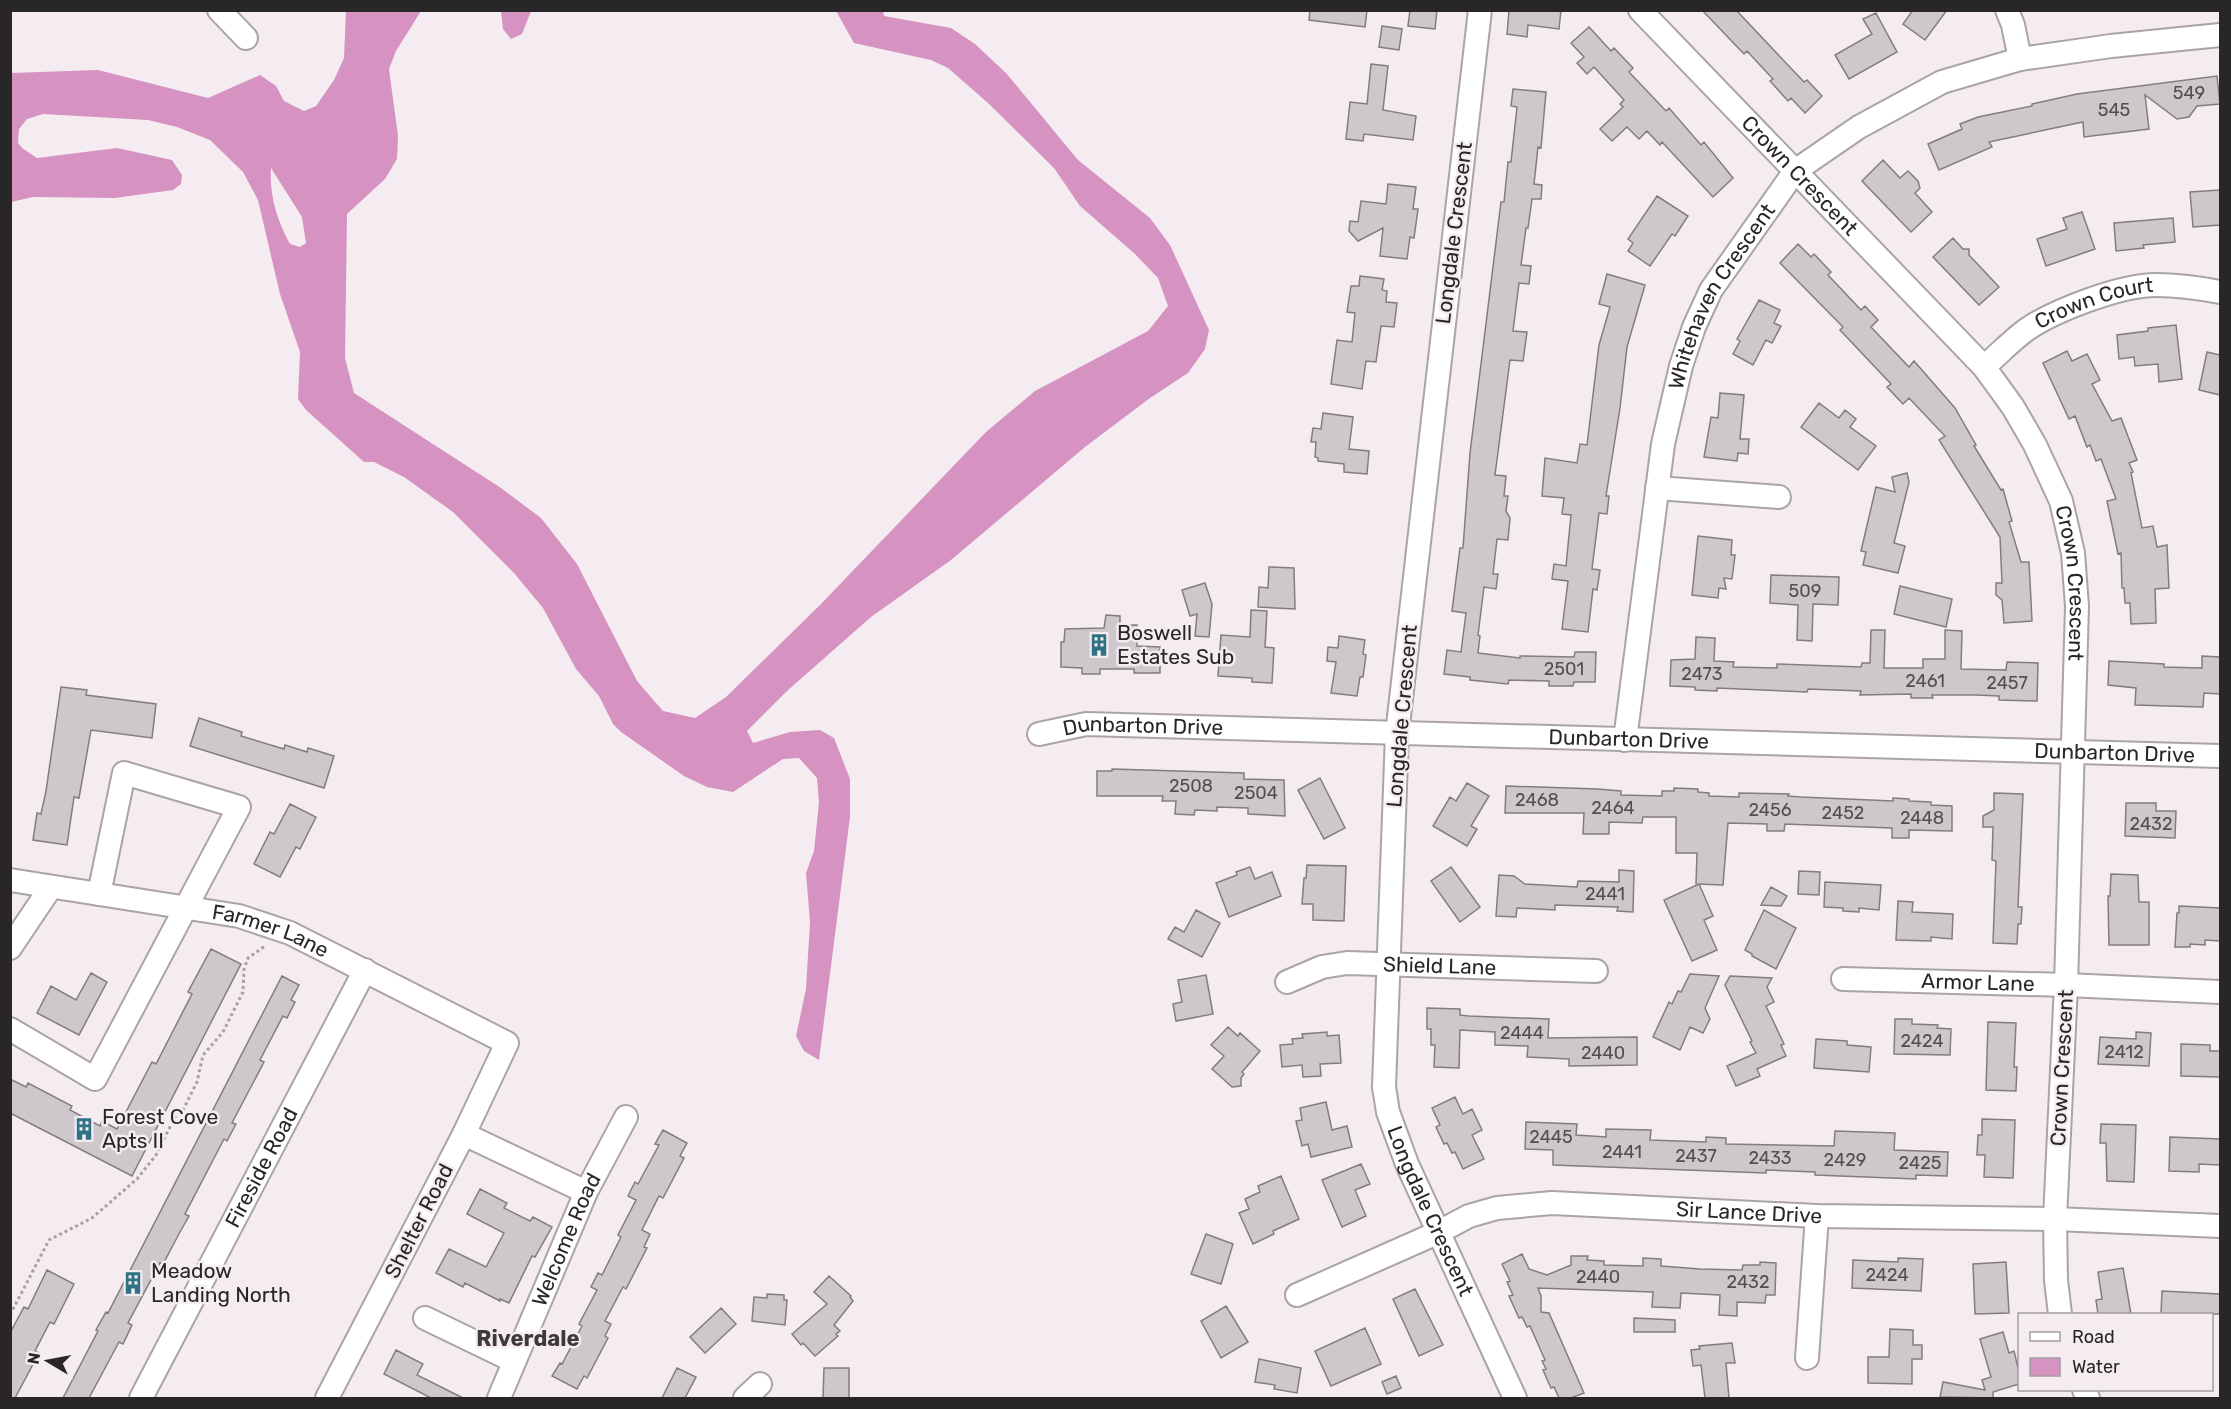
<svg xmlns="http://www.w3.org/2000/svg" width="2231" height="1409" font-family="Rubik,sans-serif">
	<rect width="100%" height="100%" fill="#f4ecf1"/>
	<!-- water -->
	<path fill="#d692c0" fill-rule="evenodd" d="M346 11H421L396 51 389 69 398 136 397 159 385 179 347 214 345 358 354 393 501 488 541 518 577 564 637 681 663 711 695 718 726 697 820 605 986 432 1035 391 1148 331 1168 306 1158 278 1135 254 1080 206 1054 168 988 103 948 68 931 60 854 43 836 11H883L884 16 951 28 975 44 1006 73 1078 160 1150 218 1170 245 1209 330 1205 349 1188 373 1150 398 1085 447 951 560 871 617 787 691 747 731 753 743 790 732 820 730 834 738 850 779V817L819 1060 804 1051 796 1036 806 989 810 922 806 873 814 851 819 802 817 778 799 758 783 759 733 792 707 787 684 776 621 732 613 724 599 696 576 669 543 608 514 573 453 512 404 477 374 462H364L306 410 298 399 300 352 280 294 258 200 243 172 210 140 177 127 148 120 43 114 27 119 19 129 18 143 22 148 37 158 117 148 172 160 182 175 181 184 173 190 115 198 33 197 11 202V73L98 70 208 98 260 75 276 86 284 101 304 111 316 106 334 80 344 58ZM271 168 302 217 306 243 300 247 290 244C277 221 269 194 271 168Z
		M501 11H531L522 34 511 39 503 29Z"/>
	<!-- building -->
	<path fill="#cec7cc" stroke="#837c80" stroke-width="1.5" d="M1310 10H1367L1365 27 1309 20Z
		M1410 10H1437L1435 29 1408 26Z
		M1509 10H1561L1559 29 1528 25 1527 37 1507 34Z
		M1702 10H1736L1804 82 1807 80 1822 96 1805 113 1791 98 1788 101 1770 81 1773 79 1747 51 1744 54Z
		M1913 10H1947L1925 40 1903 24Z
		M1876 13 1897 52 1849 79 1835 55 1872 34 1863 19Z
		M1382 26 1402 29 1399 50 1379 47Z
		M1589 27 1611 51 1614 48 1633 68 1629 72 1666 111 1669 108 1701 145 1704 142 1733 178 1713 197 1662 142 1660 145 1647 131 1639 139 1627 127 1612 141 1600 129 1623 107 1620 104 1624 100 1594 67 1587 74 1577 63 1584 57 1571 43Z
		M1371 64 1388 66 1383 110 1416 116 1413 140 1364 134 1363 141 1346 139 1350 102 1367 104Z
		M2217 76 2220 104 2197 106 2189 117 2177 119 2145 95 2149 129 2084 137 2083 122 1989 142 1992 147 1939 170 1928 144 1962 129 1960 124 1978 117 2032 106V104L2077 94Z
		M1513 89 1546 92 1541 148 1538 147 1534 184 1542 185 1541 199H1532L1528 228H1526L1521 265 1531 266 1529 284 1519 283 1513 331 1527 332 1523 361 1510 360 1495 475 1506 476 1504 496H1508L1506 511 1510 518 1508 540 1497 539 1493 574H1498L1496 589 1484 587 1478 635 1480 636 1478 653 1520 658V656L1574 657 1575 652H1596L1595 682H1574L1573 686H1549V681L1509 680 1508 684 1470 680V677L1444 674 1447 650 1461 652 1466 613 1452 611 1460 548H1463L1470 453 1501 202H1504L1508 162H1511L1517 107 1511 106Z
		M1883 160 1900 178 1908 171 1918 181 1920 188 1915 193 1932 212 1911 232 1862 181Z
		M1388 184 1416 187 1413 209H1418L1414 238 1410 237 1407 259 1380 256 1383 228 1358 241 1349 231 1350 221 1358 222 1361 201 1386 204Z
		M2220 190V225L2193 227 2190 192Z
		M1657 196 1688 216 1675 236 1672 234 1650 266 1628 251 1633 243 1628 239Z
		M2082 212 2095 249 2046 266 2037 239 2067 229 2063 218Z
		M2173 218 2175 242 2143 245 2144 248 2116 251 2114 223Z
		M1953 238 1963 249H1969V255L1999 287 1979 305 1933 257Z
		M1798 244 1811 257 1814 254 1831 272 1828 275 1861 310 1865 306 1878 320 1871 327 1909 367 1914 361 1955 408 1976 445 1974 446 2001 490 2003 489 2012 521 2009 522 2021 562H2029L2032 621 2004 623 2002 600 1996 595V583H2002L2000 537 1939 440 1945 436 1909 398 1903 404 1887 387 1891 384 1840 330 1843 327 1780 263Z
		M1607 274 1645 285 1627 347 1620 408 1606 496H1609L1607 514 1599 513 1592 569 1600 570 1597 590 1593 589 1588 632 1562 629 1568 581 1552 579 1554 564 1566 566 1571 515 1562 514 1564 498 1542 496 1545 458 1577 463 1580 444 1587 445 1599 345 1610 307 1599 304Z
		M1360 276 1384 279 1382 290 1387 291 1386 302 1397 303 1394 327 1381 326 1376 362 1366 361 1362 389 1331 384 1337 340 1352 342 1355 313 1347 312 1351 286H1359Z
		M1759 300 1780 310 1774 323 1781 326 1772 343 1766 340 1753 365 1733 354 1740 341 1737 339Z
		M2176 325 2182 379 2159 382 2158 364 2135 366 2134 357 2119 359 2117 335 2148 331V328Z
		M2067 351 2072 361 2087 354 2100 380 2092 384 2112 421 2121 418 2137 460 2129 463 2133 472 2131 473 2142 528 2153 526 2157 547 2167 545 2169 588 2155 589 2156 623 2131 624 2130 603H2125L2124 588H2122L2121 553 2118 554 2107 501 2116 499 2101 459 2096 461 2090 445 2087 447 2075 416 2069 419 2043 363Z
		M2207 352 2220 355V395L2199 390Z
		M1720 393 1744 395 1740 439H1749L1748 454 1738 453 1737 461 1704 457 1711 417 1718 418Z
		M1819 403 1839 418 1845 410 1856 419 1850 427 1876 446 1858 470 1801 427Z
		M1323 413 1353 417 1349 449 1369 451 1367 474 1344 472V464L1318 461V458L1315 457 1316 442H1311L1313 428 1321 429Z
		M1907 473 1909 482 1894 543 1905 546 1898 573 1863 565 1866 552 1861 551 1876 487 1895 492 1892 477Z
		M1698 536 1732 540 1731 555H1735L1732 579 1724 578 1726 589 1719 588 1718 598 1692 595Z
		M1269 567 1294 568 1295 609 1258 607 1259 587 1268 588Z
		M1771 575 1839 577 1838 605 1813 604 1812 641 1797 640 1798 605 1770 603Z
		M1205 583 1212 604 1209 637 1195 636 1197 614 1190 616 1182 590Z
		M1900 586 1952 599 1946 627 1894 614Z
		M1251 610 1267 611 1265 647 1274 648 1272 683 1252 682V678L1218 676 1221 635 1250 637Z
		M1106 615 1120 616V625H1137V646L1160 647V673H1134V669H1100V674H1082V668L1061 667V642H1064L1065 629 1104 628Z
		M1871 630H1885L1884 668H1923V659H1945V630L1962 631 1961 669 2006 670 2007 662 2038 663 2037 701 1999 700V696L1976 695H1932L1933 698H1911V694L1860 695 1861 691 1808 689 1807 692 1717 688V691L1695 690V687L1670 686 1671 660 1695 659 1696 637 1715 638 1714 661 1734 662 1733 667 1777 668V664L1861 667 1862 663H1870Z
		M1339 636 1365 640 1363 654 1366 655 1363 677H1360L1357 696 1331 693 1336 662 1327 661 1328 647 1338 648Z
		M2202 656 2220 657V694L2204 693 2203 707 2135 705 2136 688 2108 685 2109 661 2164 664V667L2202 668Z
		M61 687 87 690 86 695 156 704 152 738 91 730 79 798 74 797 67 845 33 840 37 813 41 814 46 791Z
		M199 718 242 732 241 736 284 749 285 745 307 752 308 748 334 756 324 788 190 746Z
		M1112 769 1244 773V779L1284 780 1285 816 1248 814V808L1217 807V811L1195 810 1194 815 1175 814 1176 801H1162L1163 796H1097V771H1112Z
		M1320 778 1345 828 1324 839 1298 790Z
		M1467 783 1489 796 1471 826 1477 829 1467 846 1433 826 1450 797 1456 801Z
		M1506 786 1598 789 1621 791V795L1662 796V791H1674V788L1698 789V792L1709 793V796L1739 797V793L1789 794 1788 796 1801 797 1893 801V798L1909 799V801L1931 802V805L1952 806V831L1909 830V838H1892V828L1785 824 1784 831H1767V824L1728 823 1723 885 1696 884 1697 853H1676V817H1643L1642 823 1609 822V834H1583L1584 813H1505Z
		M1994 793 2023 794 2018 907H2022L2021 924H2018L2017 944 1993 943 1996 861 1992 860 1993 827H1983V816L1994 810Z
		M2126 803H2156V811H2176L2175 838 2125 836Z
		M290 804 316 817 300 849 296 847 280 877 254 864 270 832 274 834Z
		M1307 865 1346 866 1344 921 1313 920V904H1302L1304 878H1306Z
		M1250 867 1255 879 1272 872 1281 896 1229 917 1216 883 1237 875 1236 872Z
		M1451 867 1480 907 1460 922 1431 881Z
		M1619 870 1634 871 1633 912 1617 911 1618 907 1555 905V910L1517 908 1516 917 1496 916 1499 875 1514 876 1525 884 1577 887 1578 881 1619 882Z
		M1799 871 1820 872 1819 895 1798 894Z
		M2111 874 2138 875 2139 902H2149V945H2109L2108 896H2110Z
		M1825 882 1881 885 1879 910 1859 908V912L1843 911V908L1824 907Z
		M1699 884 1713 916 1704 920 1717 950 1692 961 1664 900Z
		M1771 887 1787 896 1781 906 1761 905Z
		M1898 901 1913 902 1912 912 1953 914 1952 939 1931 937V941L1896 940Z
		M2179 906 2220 908V941L2205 940V945L2190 944V947H2175L2177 913H2179Z
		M1196 910 1220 923 1202 957 1168 939 1175 927 1184 932Z
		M1764 910 1796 928 1776 969 1752 956V954L1745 950Z
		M211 949 241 964 132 1176 10 1113V1079L26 1087 28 1083 72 1106 70 1110 100 1126 102 1121 117 1129 152 1062 156 1064 192 994 188 992Z
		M91 973 107 982 79 1035 37 1013 51 986 76 1000Z
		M1690 974 1719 976 1705 1008 1710 1019 1703 1033 1690 1027 1680 1050 1653 1037 1669 1002 1672 1004 1678 991 1681 992Z
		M1206 975 1213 1014 1176 1021 1173 1004 1182 1002 1178 980Z
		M282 976 299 985 291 1000 295 1002 287 1018 283 1016 260 1060 264 1062 232 1123 236 1124 227 1141 224 1139 185 1214 189 1216 180 1232 163 1264 160 1263 128 1323 132 1325 123 1344 119 1342 89 1398H63L98 1331 96 1330 106 1312 108 1313Z
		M1730 976 1772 978 1767 987 1774 1002 1766 1006 1784 1044 1781 1045 1786 1056 1757 1069 1760 1076 1736 1086 1727 1066 1756 1053 1750 1042 1752 1041 1725 985Z
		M1427 1008 1460 1009V1015L1469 1016 1549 1019 1548 1038 1637 1037V1065L1569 1066V1059L1527 1057 1528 1046 1495 1045V1032L1460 1030 1459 1068 1434 1067 1435 1045H1431V1029H1427Z
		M1895 1019H1912V1024L1938 1025 1937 1028 1951 1029 1950 1055 1894 1054Z
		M1988 1022 2016 1023 2014 1067H2017L2016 1091 1986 1090Z
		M1228 1027 1238 1036 1240 1033 1260 1051 1242 1072 1244 1074 1241 1078V1086L1232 1087 1212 1069 1224 1056 1211 1045Z
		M1327 1032V1036L1339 1035 1341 1063 1320 1064 1321 1076 1303 1077 1302 1065 1282 1067 1280 1045 1293 1044 1292 1039 1303 1038 1302 1034Z
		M2136 1032 2151 1033 2149 1066 2098 1064 2100 1037 2136 1039Z
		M1816 1039 1847 1041V1045L1871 1047 1869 1072 1814 1068Z
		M2181 1044 2210 1045V1051H2220V1077L2181 1076Z
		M1455 1097 1463 1114 1472 1109 1482 1130 1472 1135 1484 1159 1463 1169 1455 1152 1452 1153 1447 1143 1444 1144 1436 1127 1440 1125 1432 1108Z
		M1326 1102 1332 1130 1347 1126 1352 1147 1311 1157 1308 1144 1302 1146 1296 1121 1302 1120 1300 1108Z
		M1982 1119 2015 1120 2013 1178 1984 1177 1985 1155H1977L1978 1135H1982Z
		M1526 1122 1577 1124 1576 1135 1606 1137V1129L1651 1130 1650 1140 1706 1142V1137L1726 1138V1144L1834 1146 1835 1131 1895 1133 1894 1150 1948 1152 1947 1176 1916 1175V1179L1815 1175V1172L1766 1170V1173L1553 1165V1150L1525 1149Z
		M2101 1124 2136 1125 2134 1182 2107 1181 2106 1143H2100Z
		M663 1130 687 1143 680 1156 684 1158 663 1198 659 1196 642 1230 650 1234 644 1247 647 1248 626 1289 623 1287 605 1321 611 1324 605 1336 608 1338 587 1378 584 1376 577 1389 552 1376 560 1363 562 1364 582 1326 579 1324 597 1290 591 1287 598 1273 602 1275 621 1237 618 1235 636 1200 628 1196 635 1182 638 1184 659 1145 655 1144Z
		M2170 1137 2220 1139V1165L2199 1164V1172L2169 1171Z
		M1361 1164 1370 1184 1355 1190 1366 1216 1342 1227 1322 1180Z
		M1281 1176 1299 1219 1273 1231 1274 1234 1253 1244 1239 1213 1249 1209 1245 1199 1260 1192 1258 1186Z
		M480 1189 507 1203 504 1208 530 1221 533 1217 552 1227 535 1257 532 1256 509 1303 500 1299V1301L465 1283 463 1287 436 1273 449 1249 486 1267 504 1233 467 1214Z
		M1206 1234 1233 1244 1221 1284 1191 1274Z
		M1522 1254 1529 1269 1547 1275 1571 1265V1256H1588L1587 1260 1604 1261V1265L1643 1266V1258L1661 1259V1266L1700 1269 1742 1270 1743 1265H1760V1262L1776 1263 1775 1295H1766L1765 1303 1737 1302V1316L1719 1315 1720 1295 1681 1293 1680 1308 1652 1307 1653 1292 1538 1288 1541 1296V1312L1549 1313 1584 1393 1571 1398H1559L1554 1387 1551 1388 1543 1370 1546 1369 1542 1361 1545 1360 1530 1326 1527 1327 1522 1317 1519 1318 1509 1296 1513 1295 1507 1282 1510 1281 1502 1264Z
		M1898 1258 1923 1259 1921 1291 1852 1288 1853 1260 1898 1262Z
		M2006 1262 2009 1313 1975 1314 1973 1264Z
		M2123 1268 2131 1314H2098L2096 1300 2102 1299 2098 1272Z
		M47 1270 74 1284 54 1324 50 1322 35 1351 39 1353 15 1398H10V1333L24 1307 28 1309Z
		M829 1276 851 1296 850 1297 853 1301 834 1325 840 1331 836 1334 838 1336 815 1356 803 1343 801 1345 792 1334 827 1304 814 1292Z
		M1415 1289 1443 1345 1419 1356 1393 1299Z
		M2162 1291 2220 1294V1314H2161Z
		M767 1294 784 1295V1300H787L785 1325 752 1321 754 1297 767 1298Z
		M1226 1306 1248 1342 1221 1358 1201 1321Z
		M721 1308 736 1324 705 1353 690 1337Z
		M1634 1318 1675 1320V1332H1634Z
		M1365 1328 1381 1364 1331 1386 1315 1351Z
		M1890 1329 1913 1330V1345H1922V1359H1912V1384L1868 1383V1357H1889Z
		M2003 1332 2009 1353 2014 1351 2019 1372V1384L1993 1392V1398L1940 1397 1943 1382 1985 1390 1982 1380 1991 1377 1980 1339Z
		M1732 1343 1735 1363H1726L1729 1398H1705L1701 1365 1693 1366 1691 1350 1700 1349 1699 1346Z
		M396 1350 423 1364 417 1375 463 1398H431L384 1374Z
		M1259 1359 1301 1368 1297 1393 1274 1389 1275 1385 1255 1382Z
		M677 1368 696 1377 685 1398H662Z
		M824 1368H849V1398H823Z
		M1396 1376 1401 1388 1387 1394 1382 1382Z"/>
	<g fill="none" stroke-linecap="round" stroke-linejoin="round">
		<!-- minor casing -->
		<g stroke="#aaa3a7" stroke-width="26">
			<g id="minor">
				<path d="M219 10 246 38"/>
				<path id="s1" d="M1480 10 1397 734 1384 1087 1388 1112 1407 1164 1515 1398"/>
				<path id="s2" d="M1640 10 1984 367 2013 407 2035 445 2061 501 2073 553 2077 606 2066 985 2055 1219 2056 1280 2060 1314"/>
				<path d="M2007 10 2013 25 2020 59"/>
				<path id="s3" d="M1984 367C1998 355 2011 341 2026 330 2055 310 2121 285 2156 285 2178 285 2199 288 2220 292"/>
				<path d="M1657 488 1779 497"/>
				<path id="s4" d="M1039 734 1086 724 2220 756"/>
				<path id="s5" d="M1625 740 1663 444 1681 366 1694 327 1711 290 1795 171 1859 127 1942 82 2020 59 2111 46 2220 35"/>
				<path id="s6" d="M10 880 239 916 290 933 507 1043 464 1134 327 1398"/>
				<path d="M10 948 51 887"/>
				<path id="s7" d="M1843 979 2066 985 2220 992"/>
				<path id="s8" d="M1287 982 1322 967 1347 963 1596 971"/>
				<path d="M10 1029 95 1079 239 807 124 773 99 894"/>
				<path d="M464 1134 586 1192"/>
				<path id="s9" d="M1297 1295 1437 1233 1469 1216 1497 1208 1552 1203 1817 1216 2055 1219 2220 1226"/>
				<path d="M425 1318 514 1361"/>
				<path d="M1807 1358 1817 1216"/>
				<path d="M2084 1390 2088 1398"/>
				<path id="s10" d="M141 1398 365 970"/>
				<path id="s11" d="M499 1398 586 1192 626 1117"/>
				<path d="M745 1398 760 1384"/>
			</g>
		</g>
		<!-- path -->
		<path stroke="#a7a1a4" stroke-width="3" stroke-dasharray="3 3" stroke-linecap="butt" d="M10 1315 49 1240 92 1218 137 1179 156 1155 175 1117 181 1114 197 1082 203 1055 223 1032 243 992 244 969 248 958 265 946"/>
		<!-- minor -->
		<use href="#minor" stroke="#fff" stroke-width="22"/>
	</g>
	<!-- icons -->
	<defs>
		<g id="building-bare" transform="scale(1.8)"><path d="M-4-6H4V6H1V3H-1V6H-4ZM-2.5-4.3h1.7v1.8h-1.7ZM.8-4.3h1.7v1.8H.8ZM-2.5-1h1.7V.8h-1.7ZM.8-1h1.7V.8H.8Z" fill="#2f7283" stroke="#f4ecf1" stroke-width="2.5" paint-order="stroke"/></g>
	</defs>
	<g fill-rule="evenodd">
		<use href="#building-bare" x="1099" y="645"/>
		<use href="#building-bare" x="84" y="1129"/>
		<use href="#building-bare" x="133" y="1283"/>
	</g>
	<g text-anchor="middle" stroke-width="5" stroke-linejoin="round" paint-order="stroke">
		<!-- number labels -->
		<g font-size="18" fill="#524e51">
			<text x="2189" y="99">549</text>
			<text x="2114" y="116">545</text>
			<text x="1805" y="597">509</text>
			<text x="1564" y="675">2501</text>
			<text x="1702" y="680">2473</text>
			<text x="1925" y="687">2461</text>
			<text x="2007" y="689">2457</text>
			<text x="1191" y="792">2508</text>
			<text x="1256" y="799">2504</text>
			<text x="1537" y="806">2468</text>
			<text x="1613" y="814">2464</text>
			<text x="1770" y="816">2456</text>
			<text x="1843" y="819">2452</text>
			<text x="1922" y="824">2448</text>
			<text x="2151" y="830">2432</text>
			<text x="1605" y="900">2441</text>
			<text x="1522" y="1039">2444</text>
			<text x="1922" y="1047">2424</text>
			<text x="2124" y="1058">2412</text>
			<text x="1603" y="1059">2440</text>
			<text x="1551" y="1143">2445</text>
			<text x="1622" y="1158">2441</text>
			<text x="1696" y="1162">2437</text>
			<text x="1770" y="1164">2433</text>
			<text x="1845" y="1166">2429</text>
			<text x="1920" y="1169">2425</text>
			<text x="1887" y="1281">2424</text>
			<text x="1598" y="1283">2440</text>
			<text x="1748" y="1288">2432</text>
		</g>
		<!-- street labels -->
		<g font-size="21" fill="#292628" stroke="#f4ecf1">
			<text dy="7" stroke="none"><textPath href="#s2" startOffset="230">Crown Crescent</textPath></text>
			<text transform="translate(1454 233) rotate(-83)" y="7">Longdale Crescent</text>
			<text dy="7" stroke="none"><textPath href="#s5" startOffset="459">Whitehaven Crescent</textPath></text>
			<text dy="7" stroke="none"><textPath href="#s3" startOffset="130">Crown Court</textPath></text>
			<text dy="7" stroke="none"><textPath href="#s2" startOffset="734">Crown Crescent</textPath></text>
			<text transform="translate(1402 716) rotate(-85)" y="7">Longdale Crescent</text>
			<text dy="7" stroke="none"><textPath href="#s4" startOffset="105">Dunbarton Drive</textPath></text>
			<text dy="7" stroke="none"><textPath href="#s4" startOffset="591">Dunbarton Drive</textPath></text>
			<text dy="7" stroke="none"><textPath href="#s4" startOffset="1077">Dunbarton Drive</textPath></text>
			<text dy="7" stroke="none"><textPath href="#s6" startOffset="266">Farmer Lane</textPath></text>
			<text dy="7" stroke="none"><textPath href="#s8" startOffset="156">Shield Lane</textPath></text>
			<text dy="7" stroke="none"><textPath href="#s7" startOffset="135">Armor Lane</textPath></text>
			<text transform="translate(2062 1068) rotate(-87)" y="7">Crown Crescent</text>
			<text dy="7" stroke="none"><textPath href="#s10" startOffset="260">Fireside Road</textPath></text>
			<text dy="7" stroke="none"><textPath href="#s1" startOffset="1215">Longdale Crescent</textPath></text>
			<text dy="7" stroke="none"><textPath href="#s9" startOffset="471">Sir Lance Drive</textPath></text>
			<text transform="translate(419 1221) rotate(-63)" y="7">Shelter Road</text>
			<text dy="7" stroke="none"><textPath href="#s11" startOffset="172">Welcome Road</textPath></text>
		</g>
		<!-- poi labels -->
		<g font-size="21" fill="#292628" stroke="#f4ecf1" text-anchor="start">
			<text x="1117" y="640">Boswell<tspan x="1117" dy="24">Estates Sub</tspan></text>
			<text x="102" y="1124">Forest Cove<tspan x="102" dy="24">Apts II</tspan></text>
			<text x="151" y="1278">Meadow<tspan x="151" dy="24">Landing North</tspan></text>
		</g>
		<!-- neighbourhood labels -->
		<g font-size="22" font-weight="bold" fill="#3f393d" stroke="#f4ecf1">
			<text x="528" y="1346">Riverdale</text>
		</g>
	</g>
	<!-- border -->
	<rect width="2231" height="1409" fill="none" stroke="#292628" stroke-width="24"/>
	<!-- legend -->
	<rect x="2018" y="1313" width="195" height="78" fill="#f4ecf1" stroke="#a39da1" stroke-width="1.5"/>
	<rect x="2030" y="1332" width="30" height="9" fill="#ffffff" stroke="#a39da1" stroke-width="1.5"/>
	<text x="2072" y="1343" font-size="18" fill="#292628">Road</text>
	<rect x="2030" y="1358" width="30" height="18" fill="#d692c0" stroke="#a39da1" stroke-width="1.5"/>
	<text x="2072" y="1373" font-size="18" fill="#292628">Water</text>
	<!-- north arrow -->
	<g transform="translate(48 1361) rotate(280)" stroke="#f4ecf1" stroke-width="4.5" paint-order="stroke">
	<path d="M0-4.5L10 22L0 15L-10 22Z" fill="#292628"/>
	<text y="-9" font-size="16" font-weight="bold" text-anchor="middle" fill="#292628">N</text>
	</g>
</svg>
